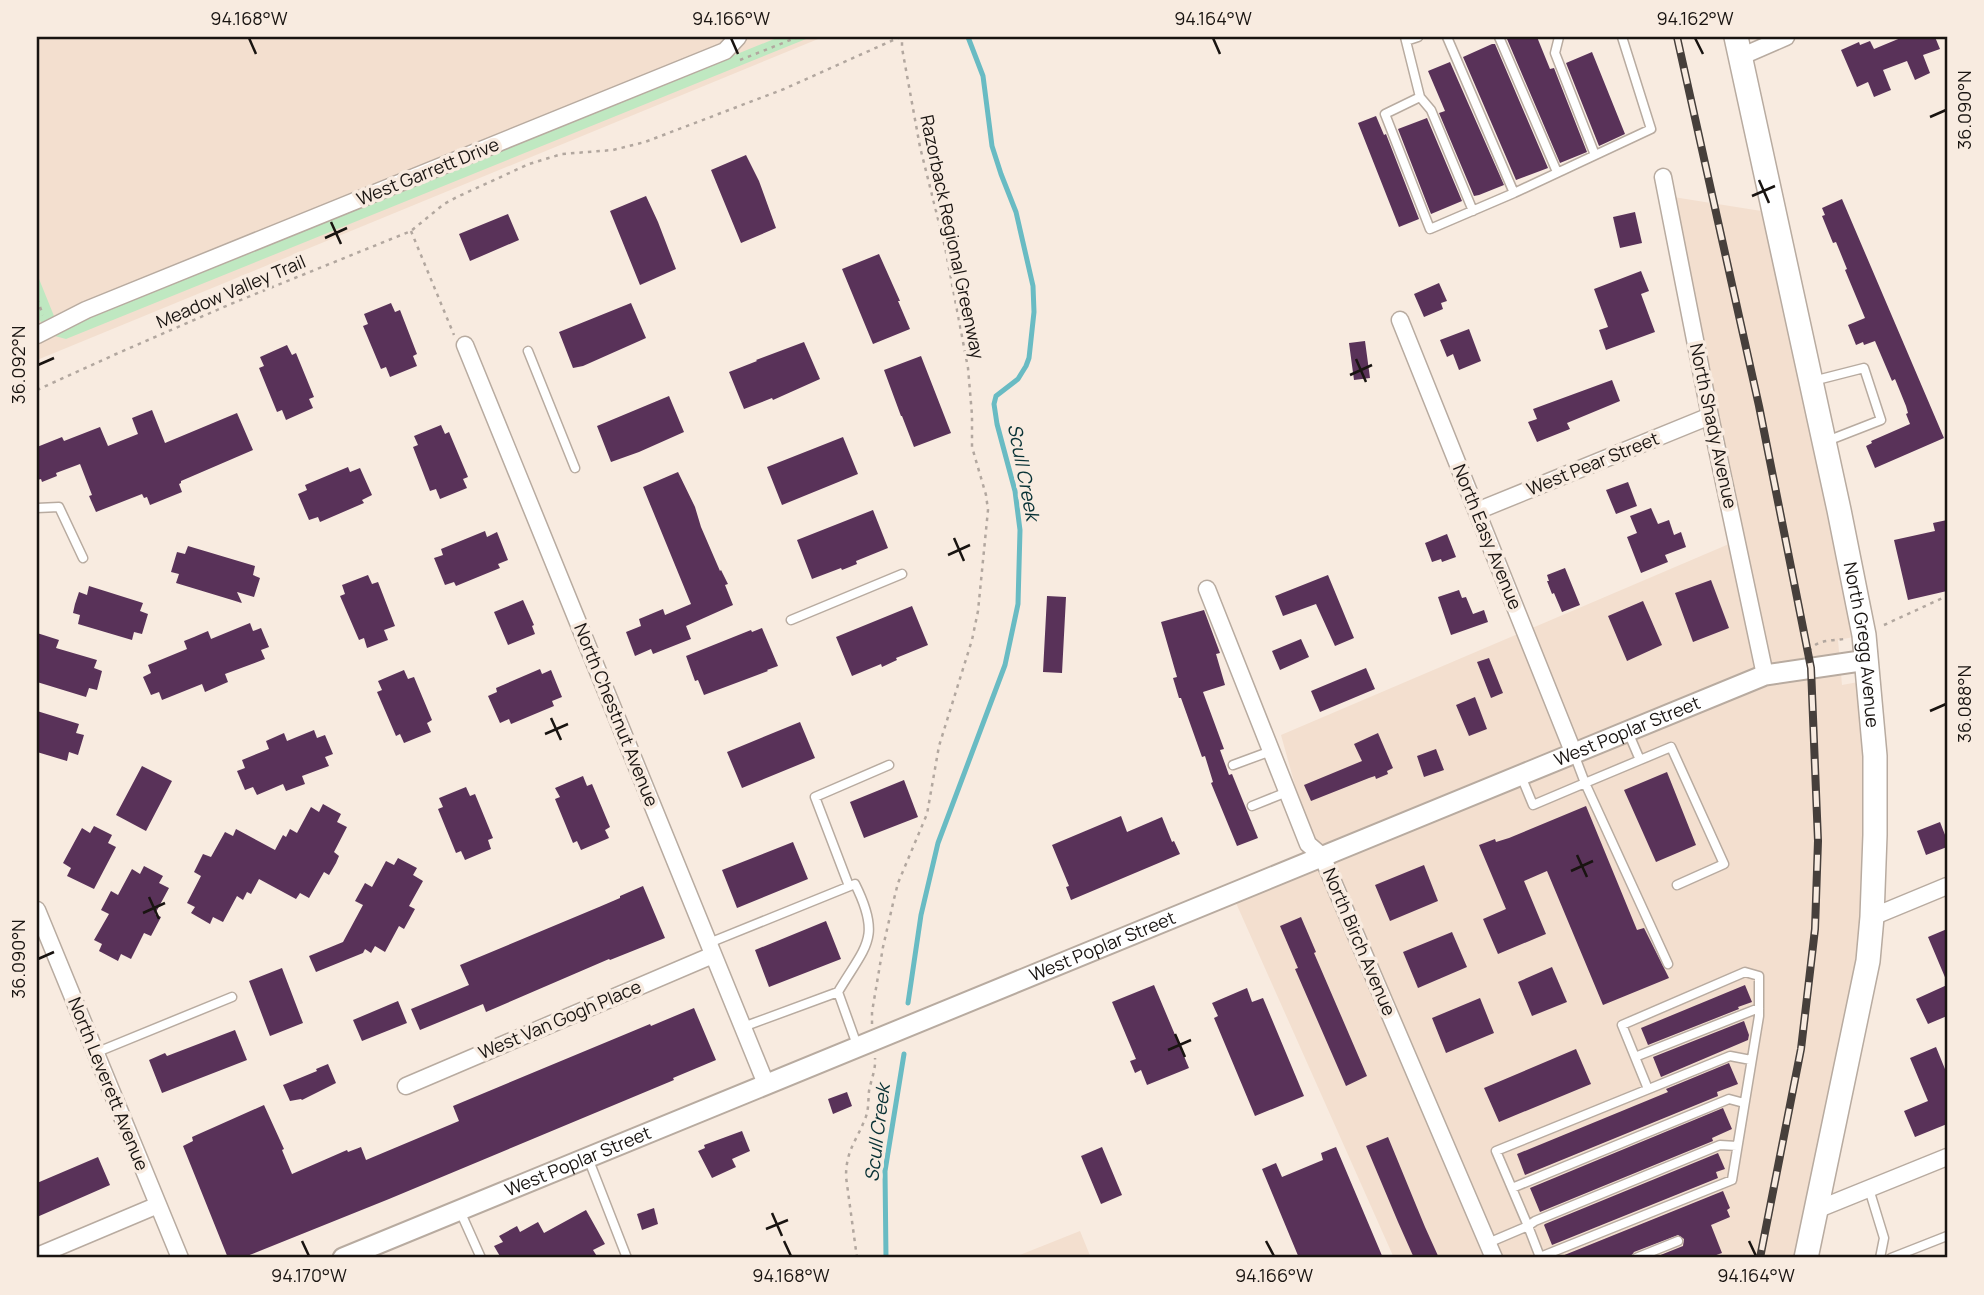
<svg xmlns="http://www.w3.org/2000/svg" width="1984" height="1295" font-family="Manrope,sans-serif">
	<rect width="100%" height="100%" fill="#f8ebe0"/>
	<!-- built -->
	<path fill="#f3dfcf" d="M37 37H823L37 360Z
		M1667 196 1774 213 1864 635 1838 640 1842 685 1869 680 1872 917 1806 1258H1394L1236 903 1318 868 1281 735 1736 541Z
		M1080 1231 1091 1258H1012Z"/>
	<!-- green -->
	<path fill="#bfe8c1" d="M779 37H811L66 339 51 335 37 317V274L54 316 78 322Z"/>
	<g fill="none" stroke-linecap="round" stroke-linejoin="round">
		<!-- stream -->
		<path stroke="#69bbc3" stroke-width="5" d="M908 1003 921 915 938 843 1005 665 1018 604 1020 530 1015 491 997 424 994 404 996 396 1018 379 1026 366 1029 358 1034 312 1033 286 1016 212 1001 174 992 146 983 76 968 37
			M886 1258 885 1171 904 1054"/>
	</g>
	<!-- building -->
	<path fill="#593259" d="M1513 37H1537L1550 69 1554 68 1587 152 1560 163 1507 39Z
		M1903 37H1935L1940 49 1923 55 1930 73 1915 80 1907 61 1883 70 1891 90 1874 97 1868 82 1857 87 1841 50 1859 42 1860 45 1870 41 1874 49Z
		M1492 44H1495L1548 168 1516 180 1463 57Z
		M1592 52 1625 134 1599 146 1566 63Z
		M1450 62 1504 185 1479 195 1474 196 1439 113 1445 111 1428 71Z
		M1376 116 1384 135 1386 134 1419 219 1399 227 1358 123Z
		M1427 118 1462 201 1431 214 1398 129Z
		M746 155 759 181 776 228 741 243 711 170Z
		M646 196 658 222 676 269 640 285 610 211Z
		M1842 199 1944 438 1875 468 1866 446 1872 443 1871 441 1910 424 1906 414 1908 413 1906 406 1895 379 1892 381 1875 341 1864 345 1863 342 1856 345 1848 325 1865 318 1845 270 1847 269 1836 242 1833 243 1822 216 1825 215 1822 208Z
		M1635 212 1642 243 1620 248 1613 217Z
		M508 214 519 240 470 261 459 234Z
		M879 254 900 301H898L910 329 873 344 842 269Z
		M1641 271 1649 291 1641 294 1655 332 1606 350 1599 330 1608 327 1594 289Z
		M1439 283 1447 301 1441 303 1443 309 1424 317 1414 294Z
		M391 303 395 312 400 310 417 354 413 356 417 366 390 377 386 367 381 369 363 326 368 324 364 314Z
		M631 303 646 338 583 366 573 368 559 332Z
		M1469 329 1481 361 1459 370 1453 354 1447 357 1440 340Z
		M1365 341 1370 378 1354 380 1349 343Z
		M804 342 820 379 773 400 772 398 744 409 729 372 757 361 756 360Z
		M287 345 292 355 296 353 314 397 309 399 313 408 286 420 282 410 277 412 259 368 264 366 260 357Z
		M921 356 951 433 914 447 902 416H901L884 370Z
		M1612 380 1620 401 1567 423 1570 429 1537 442 1528 422 1537 419 1533 409Z
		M669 396 684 432 639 452 611 462 597 426Z
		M152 410 165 443 237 413 253 450 181 481V483L179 484 182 492 150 505 147 497 144 498 142 494 96 512 89 496 92 495 80 464 56 473 57 476 42 482 41 479 37 480V447L62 437 64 441 100 427 108 446 138 434 132 418Z
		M441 425 445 434 449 432 468 477 463 479 467 488 440 499 436 489 430 491 413 447 418 445 414 436Z
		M843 437 858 474 782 505 767 467Z
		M348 467 350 472 360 468 372 495 362 500 364 503 320 522 318 517 309 520 298 494 307 490 305 485Z
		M678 472 695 507 701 527 720 571 721 570 728 584 725 585 733 605 686 626 691 639 653 654 651 649 635 656 626 632 641 626 639 619 663 609 665 615 691 604 643 487Z
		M1628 482 1637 506 1616 514 1606 490Z
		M1651 508 1658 524 1669 520 1674 535 1681 532 1686 547 1665 555 1668 562 1641 573 1627 537 1637 533 1630 516Z
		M873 510 888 548 856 561 857 564 842 570 841 568 812 579 797 540Z
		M1947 520V591L1908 600 1894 540 1935 531 1933 523Z
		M485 531 487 537 497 532 508 560 498 564 500 568 456 586 454 582 445 585 434 558 443 555 441 549Z
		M1447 534 1456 557 1442 562 1441 559 1432 562 1425 543Z
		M188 546 255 566 253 575 260 578 254 597 237 592 242 603 176 583 179 574 171 572 177 552 185 554Z
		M1565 568 1580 605 1562 612 1554 593 1552 594 1547 581H1549L1547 575Z
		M368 575 372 584 378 582 395 626 384 630 388 640 367 648 364 638 359 640 340 596 345 594 342 585Z
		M1328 575 1354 638 1335 646 1316 604 1283 616 1275 596Z
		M1711 580 1729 628 1693 642 1675 593Z
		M89 586 143 603 140 611 148 614 142 634 134 632 132 640 78 624 80 615 73 613 75 604 79 592 87 595Z
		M1459 590 1462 598 1466 597 1473 614 1484 610 1488 622 1451 635 1438 597Z
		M1047 596 1066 597 1062 673 1043 672Z
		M523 600 534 625 532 626 535 634 508 645 494 612Z
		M1643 601 1662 645 1627 661 1608 616Z
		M912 606 928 645 896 658 897 660 882 667 881 664 852 676 836 637Z
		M1204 610 1220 653 1216 654 1225 685 1203 692 1224 749 1220 750 1229 775 1232 774 1258 838 1237 846 1211 783 1213 782 1205 756 1202 757 1181 698H1179L1173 678 1177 677 1161 622Z
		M250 623 253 631 261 628 269 647 261 650 265 659 225 674 228 682 205 692 202 684 162 700 159 692 151 695 143 677 151 673 148 665 187 649 184 641 194 637 208 631 211 639Z
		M762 628 778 666 767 670 768 671 704 695 698 680 695 681 686 656 751 630 752 632Z
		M37 633 59 640 56 648 97 660 94 668 102 671 97 690 89 688 86 697 37 682Z
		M1301 639 1309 657 1280 670 1272 651Z
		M1489 658 1503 693 1491 698 1477 662Z
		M1366 668 1375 689 1320 712 1311 691Z
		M540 669 542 674 551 670 562 697 552 701 554 706 511 724 509 719 500 723 488 696 497 692 496 688Z
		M404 670 408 679 414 677 432 720 427 723 431 732 404 743 400 734 396 736 377 692 382 690 378 681Z
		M1475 697 1487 729 1469 736 1456 705Z
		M37 711 79 724 76 733 84 735 78 755 69 752 67 761 37 752Z
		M800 722 815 758 742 788 727 752Z
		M314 730 317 738 325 735 333 754 325 757 329 766 302 776 305 784 286 791 283 784 257 795 253 787 245 790 237 771 245 768 242 760 269 749 266 741 284 733 287 741Z
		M1378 733 1393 768 1387 771 1388 774 1376 779 1375 776 1369 778 1311 801 1304 785 1362 761 1354 744Z
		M1436 749 1444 770 1424 777 1417 756Z
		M142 766 172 781 146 831 116 815Z
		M1667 772 1696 845 1656 862 1624 790Z
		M583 776 587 786 592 784 610 827 605 830 609 838 581 850 577 841 573 843 555 799 560 797 555 788Z
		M904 780 918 817 864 838 850 802Z
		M466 787 470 796 475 794 493 838 488 840 491 849 465 860 461 851 456 853 438 809 443 807 439 798Z
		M323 804 341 814 337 822 347 827 334 852 339 856 336 863 329 875 324 872 309 898 300 893 296 899 259 879 251 894 247 892 243 900 237 896 223 922 213 917 210 924 191 913 195 907 187 903 201 876 194 872 203 854 211 857 225 832 233 836 236 829 275 850 283 835 286 837 290 829 297 833 311 807 319 812Z
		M1586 806 1637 930 1644 928 1669 978 1603 1005 1547 871 1524 881 1546 934 1498 954 1483 919 1506 909 1479 845 1495 839 1496 842 1509 838Z
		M1121 816 1127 832 1162 817 1172 842 1174 841 1180 854 1071 900 1066 887 1069 886 1052 845Z
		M1940 822 1947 840V847L1926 855 1917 831Z
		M94 826 112 835 108 843 116 847 94 889 67 876 71 868 63 863 82 828 90 833Z
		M793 842 808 879 737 908 722 870Z
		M398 858 417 868 413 875 423 881 409 906 415 909 404 929 399 926 385 952 375 946 371 953 365 949 363 953 316 972 309 956 343 942 363 905 355 901 365 883 372 887 386 861 394 865Z
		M1424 865 1438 901 1390 921 1375 885Z
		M144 866 163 876 159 883 169 888 155 914 161 917 151 936 144 933 131 959 121 954 118 961 99 951 102 944 94 940 109 914 101 910 111 891 118 895 132 869 140 874Z
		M643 886 665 938 610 960 609 959 486 1012 483 1004 420 1030 411 1009 469 985 460 965 599 907 620 898V896Z
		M1301 917 1316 952 1314 953 1367 1076 1346 1086 1295 969 1298 968 1280 926Z
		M826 921 841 959 769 987 755 950Z
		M1947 929V982L1928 937Z
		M1452 932 1467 967 1418 988 1403 952Z
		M1552 967 1567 1002 1532 1016 1518 982Z
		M282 968 303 1023 270 1036 249 981Z
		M1154 985 1189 1068 1147 1085 1141 1070 1135 1073 1130 1061 1136 1059 1112 1002Z
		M1745 985 1752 1002 1738 1007 1739 1009 1648 1045 1641 1028Z
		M1947 985V1016L1928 1024 1916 999Z
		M1247 988 1252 1002 1263 998 1304 1096 1255 1116 1214 1018 1218 1016 1212 1003Z
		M1480 998 1494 1033 1446 1053 1432 1018Z
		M398 1001 407 1023 362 1041 353 1020Z
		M694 1008 716 1060 673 1078 674 1080 389 1199 242 1258H228L183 1146 193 1141 192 1137 264 1105 284 1149 282 1150 292 1174 347 1150 348 1152 361 1147 366 1160 459 1121 453 1106 650 1024 651 1026Z
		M1744 1021 1749 1035 1748 1040 1661 1077 1653 1057Z
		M235 1030 247 1060 162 1093 149 1060 165 1053 167 1056Z
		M1936 1047 1947 1074V1124L1915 1137 1904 1111 1928 1101 1910 1058Z
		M1576 1049 1591 1084 1499 1122 1484 1088Z
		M1729 1063 1738 1084 1717 1092 1718 1096 1525 1175 1517 1154 1668 1092 1666 1089Z
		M328 1064 336 1083 302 1100 301 1099 290 1101 283 1085 317 1071 316 1069Z
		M847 1092 852 1106 833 1114 828 1099Z
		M1723 1108 1732 1129 1712 1138 1713 1141 1540 1212 1530 1188Z
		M742 1131 750 1151 732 1159 736 1167 712 1178 698 1151 705 1148 704 1145Z
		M1388 1137 1425 1227 1439 1258H1414L1398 1222 1366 1146Z
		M1102 1147 1122 1195 1101 1204 1081 1156Z
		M1336 1147 1383 1258H1299L1262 1169 1276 1163 1282 1177 1323 1160 1321 1153Z
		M1718 1153 1725 1169 1716 1172 1718 1178 1552 1245 1544 1225 1545 1224Z
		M98 1157 110 1185 37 1217V1183Z
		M1723 1191 1730 1208 1727 1210 1730 1217 1711 1225 1722 1253 1708 1258H1653L1683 1246 1684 1239 1678 1235 1634 1252 1630 1258H1557Z
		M654 1208 658 1224 642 1230 637 1214Z
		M586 1210 605 1244 593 1250 598 1258H501L494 1246 503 1242 499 1236 517 1226 520 1232 538 1222 544 1233Z"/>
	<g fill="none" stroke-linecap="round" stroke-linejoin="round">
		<!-- service casing -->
		<g stroke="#b8aba0" stroke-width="11">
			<path id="service" d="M1405 37 1406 41 1418 37
				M1447 37 1514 193
				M1499 37 1557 172
				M1559 37 1555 53 1595 155
				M1406 41 1420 97 1385 114 1430 229 1514 193 1651 129 1622 37
				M1420 97 1431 110 1473 211
				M528 351 575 468
				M1813 381 1864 368 1881 420 1827 441
				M37 508 59 507 83 558
				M791 620 902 574
				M1628 732 1640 760 1671 747 1724 864 1677 885
				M1640 760 1585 783 1668 964
				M1233 765 1271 751
				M1521 776 1533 805 1585 783 1574 754
				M1252 806 1287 792
				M849 886 815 797 889 765
				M709 943 855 884C882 938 866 945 838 992L857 1045
				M743 1027 838 992
				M95 1053 232 997
				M1635 1057 1759 1008
				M1648 1089 1622 1025 1745 972 1759 976V1016L1732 1180 1540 1257 1528 1226 1535 1221 1720 1145 1737 1146
				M588 1158 627 1258
				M1512 1188 1729 1099 1744 1103
				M1869 1189 1884 1238 1880 1258
				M460 1211 481 1258
				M1488 1243 1528 1226 1496 1151 1730 1056 1751 1060
				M1636 1258 1678 1241
				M1891 1258 1947 1236"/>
		</g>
		<!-- minor casing -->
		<g stroke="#b8aba0" stroke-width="19">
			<path id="minor" d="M1740 57 1786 37
				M1663 177 1710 416 1765 675
				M1400 320 1574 754
				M37 335 86 310 725 51 738 37
				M465 345 766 1084
				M1477 511 1710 416
				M1207 589 1308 844 1322 856 1494 1258
				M37 910 180 1258
				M1872 917 1947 886
				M406 1086 713 955
				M1816 1210 1947 1157
				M37 1256 158 1205"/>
		</g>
		<!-- tertiary casing -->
		<g stroke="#b8aba0" stroke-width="23">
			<g id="tertiary">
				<path id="s1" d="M343 1258 1765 675 1867 660"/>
			</g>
		</g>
		<!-- secondary casing -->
		<g stroke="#b8aba0" stroke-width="26">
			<g id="secondary">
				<path id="s2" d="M1736 37 1839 510 1864 635 1875 756V835L1872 917 1868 961 1806 1258"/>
			</g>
		</g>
		<!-- path -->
		<path stroke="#b2a79f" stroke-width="2.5" stroke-dasharray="3.5 5" stroke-linecap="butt" d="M740 60 798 37
			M411 231 454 335
			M37 299 43 315
			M37 390 116 354 233 303 411 231 444 204 457 197 529 164 562 154 613 150 645 142 784 89 900 37
			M1884 625 1947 596
			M1809 651C1818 639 1830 641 1844 639
			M872 1024V1012L883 947 894 899 898 883 927 814 939 746 972 640 978 611 988 510 986 495 972 447V415L968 368 945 247 920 147 902 48V37
			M857 1258 846 1177C846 1150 856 1142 865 1119 869 1110 868 1101 869 1091 871 1080 876 1069 875 1058"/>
		<!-- service -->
		<use href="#service" stroke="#fff" stroke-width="8"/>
		<!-- minor -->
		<use href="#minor" stroke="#fff" stroke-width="16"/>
		<!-- tertiary -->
		<use href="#tertiary" stroke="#fff" stroke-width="19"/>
		<!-- secondary -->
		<use href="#secondary" stroke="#fff" stroke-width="23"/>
		<!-- rail casing -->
		<g stroke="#463f3b" stroke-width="8">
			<path id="rail" d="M1677 37 1759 406 1811 668 1818 841 1815 929 1801 1049 1760 1258"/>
		</g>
		<!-- rail -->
		<use href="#rail" stroke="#f8ebe0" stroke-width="5" stroke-dasharray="16" stroke-linecap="butt"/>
	</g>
	<!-- ticks -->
	<path fill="none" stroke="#191411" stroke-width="2.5" d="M249 38 256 54M731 38 738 54M1213 38 1220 54M1695 38 1703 54M1930 117 1946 110M1759 180 1769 203M1752 196 1775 186M331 222 341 244M325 238 347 228M1356 359 1366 382M38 365 54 358M1350 375 1372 365M954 538 964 561M948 555 970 545M1930 711 1946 704M551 718 561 740M545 734 568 724M1577 855 1587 877M1571 871 1593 861M149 897 159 919M143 913 165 903M38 959 54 952M1175 1034 1185 1057M1168 1050 1191 1040M772 1213 782 1236M766 1229 788 1220M302 1241 309 1256M784 1241 791 1256M1266 1241 1274 1256M1749 1241 1756 1256"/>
	<g text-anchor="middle" stroke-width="7" stroke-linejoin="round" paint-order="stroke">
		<!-- street labels -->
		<g font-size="18" fill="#191411" stroke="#f8ebe0">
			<text transform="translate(428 172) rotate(-22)" y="6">West Garrett Drive</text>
			<text transform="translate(952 237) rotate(78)" y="6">Razorback Regional Greenway</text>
			<text transform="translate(231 292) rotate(-23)" y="6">Meadow Valley Trail</text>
			<text transform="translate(1713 426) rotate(78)" y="6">North Shady Avenue</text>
			<text transform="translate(1593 464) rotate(-22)" y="6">West Pear Street</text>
			<text transform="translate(1487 537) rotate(68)" y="6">North Easy Avenue</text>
			<text dy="6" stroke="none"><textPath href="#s2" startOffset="621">North Gregg Avenue</textPath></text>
			<text transform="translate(616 715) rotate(68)" y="6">North Chestnut Avenue</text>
			<text dy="6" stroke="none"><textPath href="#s1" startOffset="1388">West Poplar Street</textPath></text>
			<text transform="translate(1359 942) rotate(67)" y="6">North Birch Avenue</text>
			<text dy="6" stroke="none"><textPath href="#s1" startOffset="821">West Poplar Street</textPath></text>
			<text transform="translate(560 1020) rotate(-23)" y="6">West Van Gogh Place</text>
			<text transform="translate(108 1084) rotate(68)" y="6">North Leverett Avenue</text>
			<text dy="6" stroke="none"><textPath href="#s1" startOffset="254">West Poplar Street</textPath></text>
		</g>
		<!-- water labels -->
		<g font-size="19" font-style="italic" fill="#073135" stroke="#f8ebe0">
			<text transform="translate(1024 472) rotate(79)" y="7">Scull Creek</text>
			<text transform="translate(877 1133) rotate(-83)" y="7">Scull Creek</text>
		</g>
	</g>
	<!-- border -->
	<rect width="1984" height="1295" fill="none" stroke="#f8ebe0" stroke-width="77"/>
	<rect x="38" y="38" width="1908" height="1218" fill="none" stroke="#191411" stroke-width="2.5"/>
	<g font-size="18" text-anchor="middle" fill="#191411">
		<text x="249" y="25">94.168°W</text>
		<text x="731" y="25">94.166°W</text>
		<text x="1213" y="25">94.164°W</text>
		<text x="1695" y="25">94.162°W</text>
		<text transform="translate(1965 110) rotate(-90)" y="6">36.090°N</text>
		<text transform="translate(19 365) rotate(-90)" y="6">36.092°N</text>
		<text transform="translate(1965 704) rotate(-90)" y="6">36.088°N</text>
		<text transform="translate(19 959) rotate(-90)" y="6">36.090°N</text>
		<text x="309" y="1282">94.170°W</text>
		<text x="791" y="1282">94.168°W</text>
		<text x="1274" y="1282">94.166°W</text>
		<text x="1756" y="1282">94.164°W</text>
	</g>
</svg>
